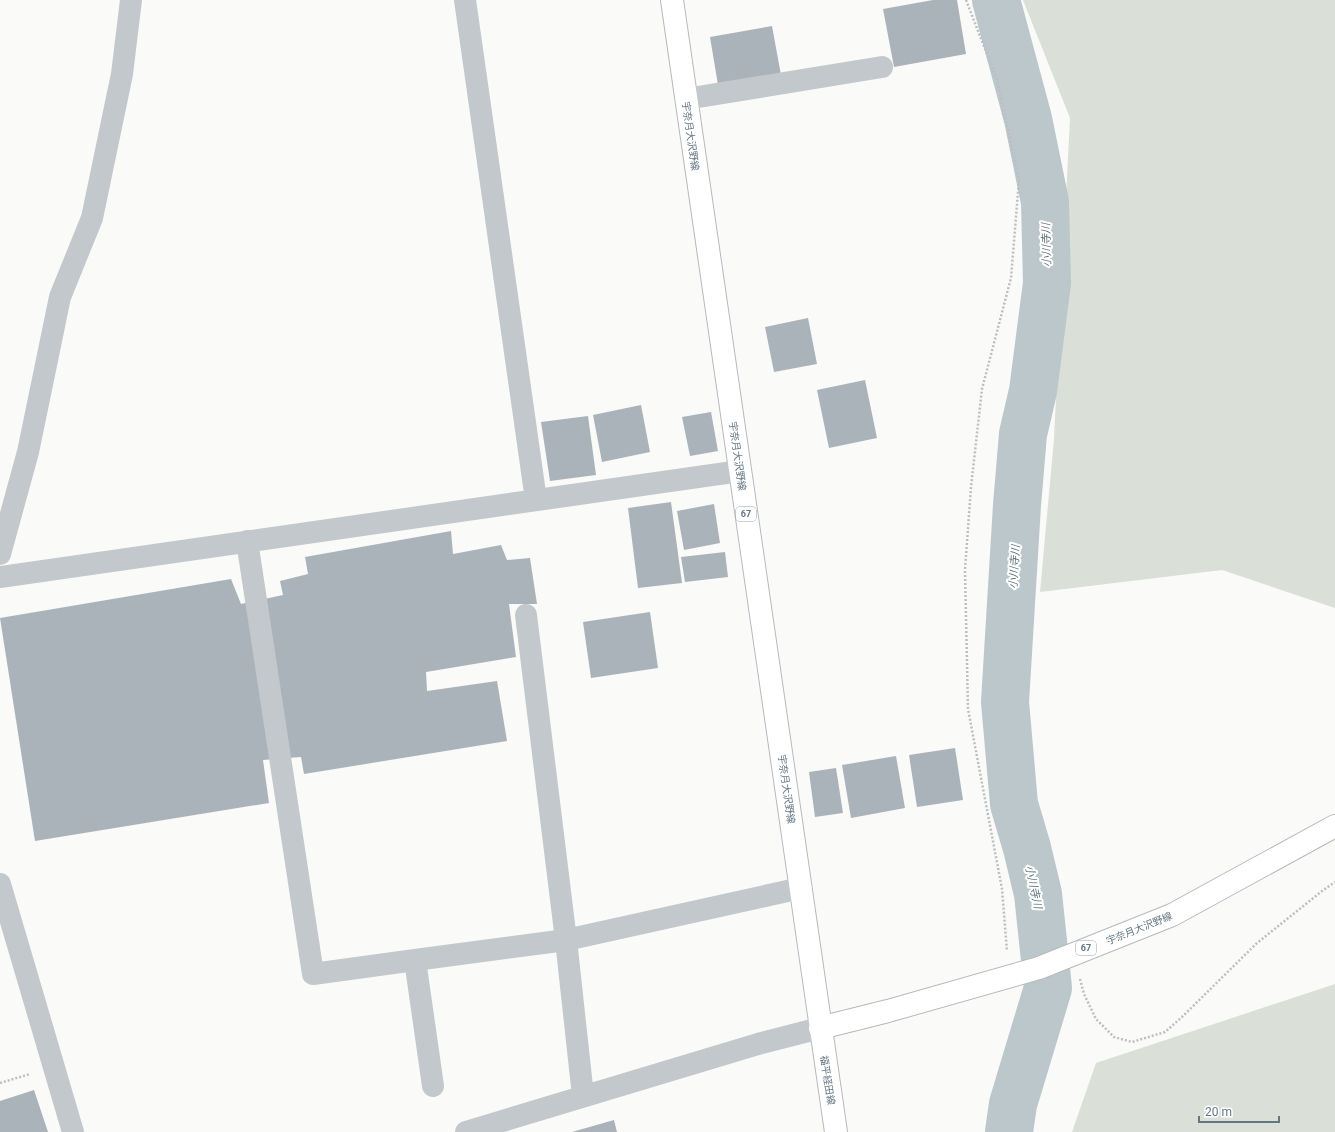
<svg xmlns="http://www.w3.org/2000/svg" width="1335" height="1132" font-family="Roboto,'Noto Sans JP',sans-serif">
	<rect width="100%" height="100%" fill="#fafaf8"/>
	<!-- green -->
	<path fill="#dadfd7" d="M1023 0H1335V608L1222 570 1040 592 1054 439 1070 118Z
		M1335 984V1132H1072L1096 1063Z"/>
	<g fill="none" stroke-linecap="round" stroke-linejoin="round">
		<!-- river -->
		<path stroke="#bbc7cb" stroke-width="48" d="M996 0 1028 119 1045 202 1047 283 1033 391 1023 434 1017 505 1005 702 1014 804 1027 848 1038 894 1048 988 1013 1104 1009 1132"/>
	</g>
	<!-- building -->
	<path fill="#aab3b9" d="M933 0H957L966 54 894 67 883 9Z
		M772 26 781 75 718 85 710 37Z
		M808 318 817 364 774 372 765 327Z
		M865 380 877 438 829 448 817 390Z
		M641 405 650 452 602 462 593 415Z
		M711 412 718 451 690 456 682 417Z
		M588 416 596 475 550 481 541 422Z
		M671 502 682 583 638 588 628 508Z
		M714 504 720 543 684 550 677 511Z
		M451 531 453 554 501 545 507 560 530 558 537 604H509L516 657 426 672 427 691 497 681 507 741 304 774 301 757 263 760 269 803 35 841 0 618 231 579 241 604 283 595 280 581 308 574 305 557Z
		M725 552 728 577 685 582 681 557Z
		M650 612 658 668 591 678 583 622Z
		M955 748 963 800 917 807 909 755Z
		M896 756 905 808 851 818 842 765Z
		M836 768 843 813 815 817 809 772Z
		M34 1090 48 1132H0V1101Z
		M614 1120 617 1132H572Z"/>
	<g fill="none" stroke-linecap="round" stroke-linejoin="round">
		<!-- major casing -->
		<g stroke="#b5babe" stroke-width="24">
			<path id="major" d="M672 0 836 1132
				M820 1028 888 1011 1039 968 1172 915 1335 826"/>
		</g>
		<!-- path -->
		<path stroke="#bbbfc2" stroke-width="2.5" stroke-dasharray="2 2" stroke-linecap="butt" d="M966 0 997 80 1019 180 1011 278 982 389 971 487 965 570 968 709 1002 889 1007 951
			M1080 979 1084 994 1096 1019 1114 1037 1132 1042 1165 1032 1182 1017 1257 943 1322 891 1335 882
			M0 1083 30 1074"/>
		<!-- minor -->
		<path stroke="#c3c8cc" stroke-width="22" d="M465 0 536 500
			M686 99 882 67
			M247 541 313 974 415 960
			M0 554 28 452 60 297 92 218 122 74 131 0
			M0 577 740 471
			M0 884 73 1132
			M433 1086 415 960 566 940 526 615
			M583 1096 566 940 801 888
			M466 1132 758 1044 820 1028"/>
		<!-- major -->
		<use href="#major" stroke="#fff" stroke-width="22"/>
	</g>
	<g text-anchor="middle" stroke-width="4" stroke-linejoin="round" paint-order="stroke">
		<!-- shield labels -->
		<g fill="#fff" stroke="#939fa8" stroke-width="1">
			<rect x="736" y="507" width="20" height="14" rx="3"/>
			<rect x="1076" y="941" width="20" height="14" rx="3"/>
		</g>
		<g font-size="9" font-weight="bold" fill="#657683">
			<text x="746" y="517">67</text>
			<text x="1086" y="951">67</text>
		</g>
		<!-- street labels -->
		<g font-size="10" fill="#657683" stroke="#fff">
			<text transform="translate(691 136) rotate(82)" y="4">宇奈月大沢野線</text>
			<text transform="translate(738 456) rotate(82)" y="4">宇奈月大沢野線</text>
			<text transform="translate(787 789) rotate(82)" y="4">宇奈月大沢野線</text>
			<text transform="translate(1139 928) rotate(-22)" y="4">宇奈月大沢野線</text>
			<text transform="translate(828 1080) rotate(81)" y="4">福平経田線</text>
		</g>
		<!-- water labels -->
		<g font-size="11" font-style="italic" fill="#60757c" stroke="#fff">
			<text transform="translate(1046 245) rotate(-91)" y="4">小川寺川</text>
			<text transform="translate(1014 567) rotate(-86)" y="4">小川寺川</text>
			<text transform="translate(1034 887) rotate(78)" y="4">小川寺川</text>
		</g>
	</g>
	<!-- scale -->
	<path d="M1199 1116v6h80v-6" fill="none" stroke="#657683" stroke-width="2"/>
	<text x="1205" y="1116" font-size="12" fill="#657683" stroke="#ffffff" stroke-width="3" paint-order="stroke">20 m</text>
</svg>
